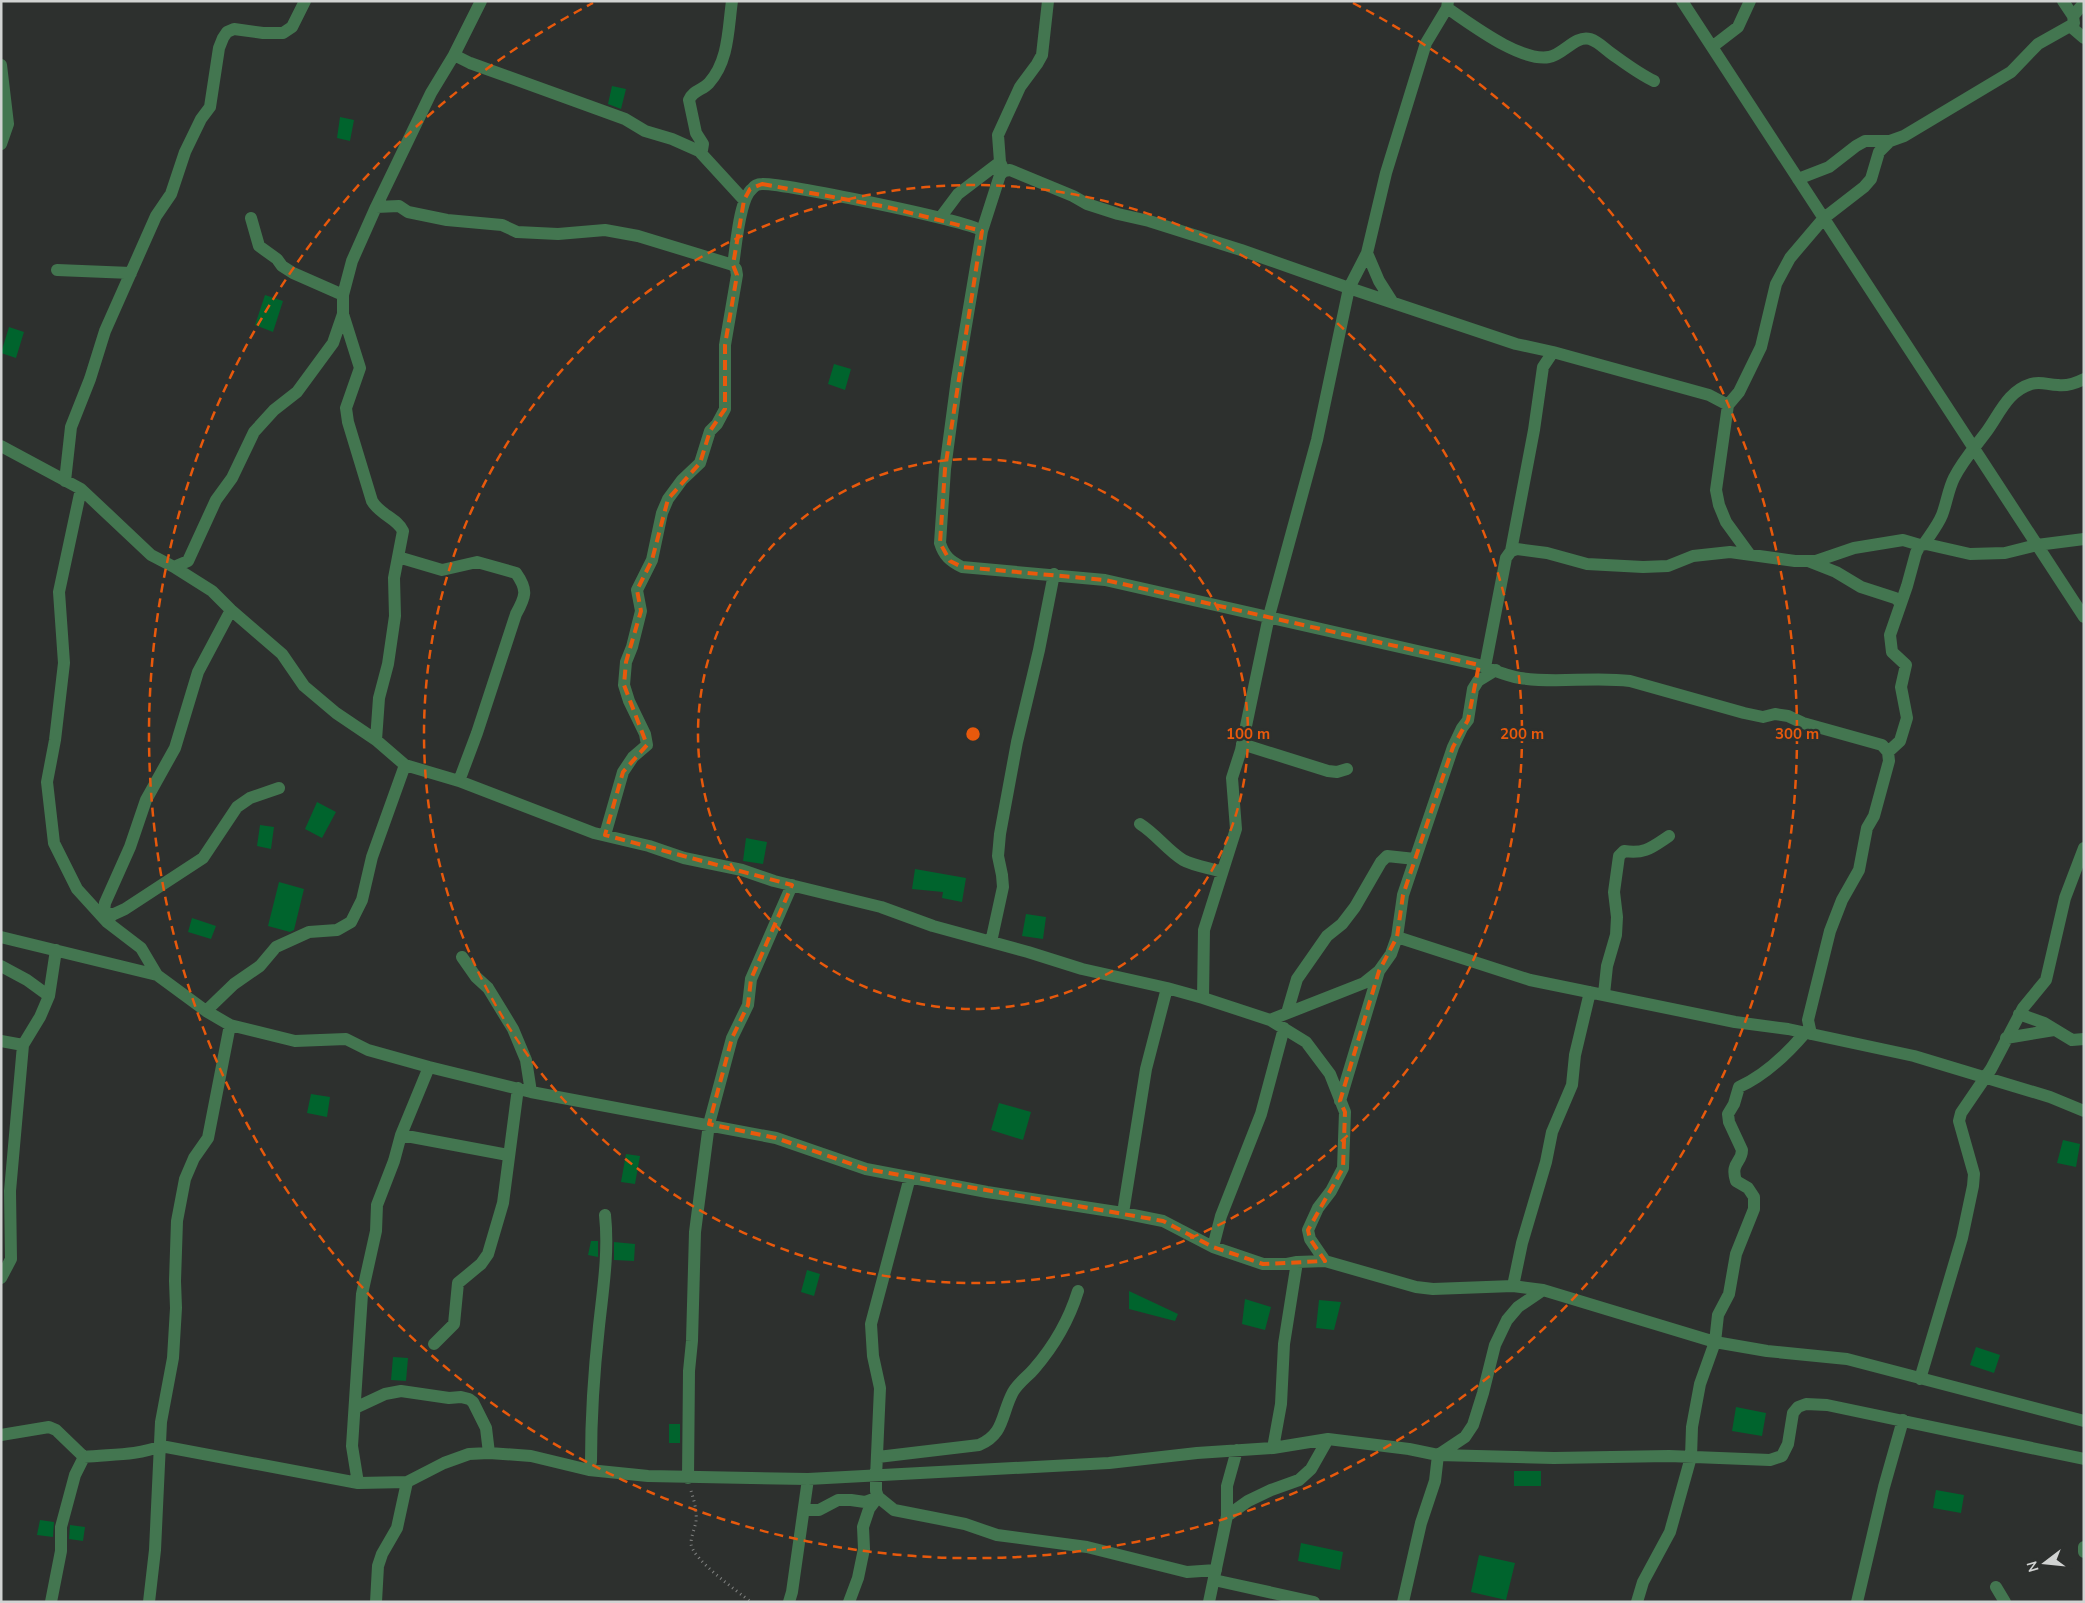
<svg xmlns="http://www.w3.org/2000/svg" width="2085" height="1603" font-family="'Nunito Sans',sans-serif">
	<rect width="100%" height="100%" fill="#2d302e"/>
	<!-- building -->
	<path fill="#00642d" d="M612 86 626 89 621 109 608 104Z
		M340 117 354 120 350 141 337 138Z
		M265 295 283 301 273 332 255 325Z
		M9 327 24 332 16 358 1 353Z
		M834 364 851 369 845 390 828 384Z
		M317 802 336 812 322 838 305 829Z
		M260 825 274 827 271 849 257 846Z
		M746 838 767 842 763 864 743 861Z
		M915 869 966 878 962 902 942 898 943 892 912 889Z
		M279 882 304 889 294 930 290 932 268 926Z
		M1026 914 1046 917 1043 939 1022 936Z
		M192 918 216 926 211 939 188 932Z
		M311 1094 330 1097 327 1117 307 1113Z
		M999 1103 1031 1112 1023 1140 991 1130Z
		M2063 1140 2080 1144 2076 1167 2057 1163Z
		M626 1154 640 1156 635 1184 621 1182Z
		M591 1241H598V1257L588 1255Z
		M614 1242 635 1244 634 1261 614 1260Z
		M807 1270 820 1274 814 1296 801 1292Z
		M1129 1291 1178 1314 1175 1321 1129 1309Z
		M1245 1299 1271 1307 1265 1330 1242 1324Z
		M1319 1300 1341 1302 1334 1330 1316 1328Z
		M1976 1347 2000 1355 1994 1373 1970 1365Z
		M393 1357 408 1358 406 1381 391 1380Z
		M1736 1407 1766 1413 1762 1436 1732 1431Z
		M669 1424H680V1443H669Z
		M1514 1471H1541V1486H1514Z
		M1936 1490 1964 1495 1961 1513 1933 1508Z
		M40 1520 54 1522 53 1537 37 1535Z
		M70 1525 85 1527 83 1541 69 1539Z
		M1301 1543 1343 1552 1340 1570 1298 1561Z
		M1479 1555 1515 1563 1506 1600 1471 1592Z"/>
	<g fill="none" stroke-linecap="round" stroke-linejoin="round">
		<!-- path -->
		<path stroke="#808281" stroke-width="3" stroke-dasharray="1 4" stroke-linecap="butt" d="M691 1491C694 1500 697 1511 696 1521 695 1528 691 1536 691 1544 693 1560 737 1591 751 1602"/>
		<!-- minor -->
		<path stroke="#437650" stroke-width="12" d="M1682 1 2084 617
			M1447 8C1471 24 1520 62 1549 57 1563 55 1575 35 1590 39 1599 42 1605 49 1612 54 1626 64 1639 74 1654 81
			M2073 16 2084 3
			M2070 26 2084 38
			M1712 47 1738 27 1750 1
			M454 55 470 63 625 119 645 131 672 139 699 151 702 150 703 144 696 133 689 100C693 90 703 90 709 83 729 61 728 29 732 1
			M1 65 8 124 1 144
			M699 151 744 200
			M1004 171 1000 175 982 231 957 379 945 469 940 543C944 556 950 561 962 567L1105 580 1479 665C1492 669 1506 676 1520 678 1556 684 1593 676 1630 681L1744 713 1763 717 1775 714 1788 716 1803 723 1882 745 1888 752 1889 761 1874 816 1867 828 1859 870 1842 900 1830 931 1808 1020 1811 1034
			M1004 171 1010 170 1073 196 1087 204 1118 214 1149 221 1241 250 1349 288 1516 344 1553 352 1709 395 1728 405
			M1004 171 1000 162 998 135 1020 87 1037 64 1042 55 1048 1
			M1798 179 1829 167 1856 146 1865 141H1890L1904 136 2011 72 2038 44 2070 26 2074 23 2073 16 2063 1
			M376 207 399 206 408 212 447 220 502 225 517 232 558 234 605 230 638 236 733 265 736 269 737 275 725 345V409L717 424 710 431 700 463 682 480 668 499 662 513 652 560 637 590 641 611 632 647 626 662 624 685 629 701 645 734 647 745 633 757 623 772 605 835
			M251 218 259 246 277 259 282 266 293 273 343 295
			M940 218 958 194 1000 162
			M1367 253 1379 281 1393 303
			M733 265C736 248 739 199 752 189 754 186 758 184 762 184 783 183 970 221 982 231
			M57 270 131 273
			M343 314 360 368 346 408 348 422 372 501C380 515 397 518 403 531L394 578 395 616 388 664 379 698 376 740
			M1 446 81 489 151 555 174 567 212 591 231 610 282 654 304 686 336 713 376 740 405 765 459 781 594 833 649 846 684 858 742 870 774 881 881 907 933 926 1028 952 1082 969 1167 988 1203 998 1270 1020 1306 1042 1330 1074 1345 1112 1343 1168 1331 1191 1318 1208 1308 1230 1310 1239 1325 1261
			M65 481 71 427 90 379 105 331 156 216 171 194 185 152 201 119 210 107 219 48 223 38 227 32 234 29 263 33H283L292 27 305 1
			M81 489 59 592 64 663 55 740 47 782 54 843 77 889 107 922 141 948 157 975 206 1011 230 1025 295 1041 346 1039 368 1050 429 1067 531 1092 776 1138 866 1169 987 1192 1123 1213 1163 1221 1213 1247 1263 1264H1287L1297 1262 1325 1261 1416 1287 1433 1289 1513 1286 1543 1290 1715 1342 1767 1351 1847 1359 2084 1421
			M1924 544C1930 535 1938 525 1942 515 1947 502 1948 490 1954 478 1963 460 1976 446 1987 431 2000 413 2008 391 2031 384 2041 381 2048 385 2058 385 2066 386 2076 383 2084 379
			M1511 551 1534 430 1543 367 1553 352
			M1750 555 1726 522 1719 505 1716 490 1728 405 1739 392 1761 347 1776 284 1790 258 1824 218 1864 187 1871 179 1879 152 1890 141
			M398 557 442 570 477 562 516 573C528 590 526 596 516 614L477 733 459 781
			M1808 561 1836 572 1861 587 1895 598 1901 603
			M174 567 188 561 216 500 232 478 254 432 274 410 297 392 333 343 343 314V295L352 261 376 207 431 93 454 55 481 1
			M1485 667 1506 558 1511 551 1517 549 1547 553 1587 564 1643 567 1668 566 1693 556 1730 552 1795 561H1816L1854 548 1903 540 1920 545 1926 544 1970 554 2005 553 2037 545 2084 539
			M1242 744 1328 771 1337 772 1347 769
			M1888 752 1900 741 1907 718 1901 687 1906 665 1892 652 1890 635 1907 586 1916 553 1920 545
			M1140 824C1156 834 1167 850 1183 860 1194 866 1210 868 1222 872
			M112 915 104 911 105 903 130 847 146 800 175 748 198 672 231 610
			M108 921 112 915 125 909 203 858 237 807 250 798 279 788
			M1 937 157 975
			M1397 937 1530 980 1735 1022 1788 1029 1914 1056 2050 1097 2084 1111
			M991 942 1003 887 1002 875 998 856 1000 834 1017 742 1039 650 1054 574
			M462 957 476 977 488 988 513 1029 526 1060 531 1092
			M1 966 27 980 49 996
			M1604 994 1607 966 1616 935 1617 917 1614 892 1619 856 1624 851C1645 854 1651 848 1669 836
			M1203 998 1204 930 1236 829 1232 778 1241 750 1269 616 1317 440 1349 288 1367 253 1386 173 1426 43 1447 8 1448 1
			M206 1011 234 984 260 966 276 947 309 932 337 930 351 922 362 900 372 857 405 765
			M1287 1013 1297 979 1327 936 1342 924 1355 907 1381 862 1387 856 1415 859
			M2019 1014 2044 1023 2072 1040 2084 1039
			M1270 1020 1364 983 1379 971 1391 954 1397 937 1403 895 1453 747 1462 728 1468 720 1473 689 1478 681 1496 670
			M2006 1038 2054 1030
			M1 1041 23 1045
			M1340 1101 1379 971
			M401 1135 508 1155
			M910 1177 871 1324 873 1356 880 1388 876 1477V1491L878 1497 894 1510 965 1524 997 1535 1087 1547 1187 1572 1216 1570
			M1123 1213 1146 1069 1167 988
			M1213 1247 1221 1216 1261 1114 1284 1028
			M1 1278 11 1259 10 1191 23 1045 40 1017 49 996 56 950
			M1513 1286 1522 1243 1546 1162 1552 1132 1572 1085 1575 1055 1590 992
			M434 1344 454 1324 458 1283 481 1264 488 1254 503 1203 518 1088
			M1920 1379 1962 1238 1973 1186 1974 1174 1959 1121 1961 1113 1991 1069 2023 1008 2046 980 2065 898 2084 848
			M355 1408 385 1394 401 1391 449 1398 461 1397 469 1399 473 1402 486 1428 489 1453
			M1 1435 49 1427 56 1430 84 1457C110 1454 136 1456 161 1446L358 1483 407 1482 444 1463 469 1454 489 1453 531 1456 589 1470 648 1476 808 1479 1109 1463 1197 1453 1273 1448 1328 1439 1409 1449 1438 1455 1554 1458 1669 1456 1770 1460 1782 1456 1788 1444 1793 1413 1798 1407 1806 1404 1827 1405 2084 1459
			M1273 1448 1281 1404 1284 1344 1297 1262
			M878 1457 979 1445C1005 1434 1001 1414 1013 1392 1018 1383 1028 1376 1034 1369 1054 1346 1069 1320 1078 1291
			M589 1470 591 1461C591 1416 594 1371 599 1326 603 1289 609 1252 605 1215
			M688 1478 689 1371 692 1341 695 1232 709 1124 732 1038 748 1005 751 979 792 885
			M358 1483 352 1446 362 1294 376 1231 377 1205 394 1161 401 1135 429 1067
			M804 1510H819L838 1500H851L865 1502 878 1497
			M1227 1516 1248 1501 1271 1490 1299 1480 1311 1469 1328 1439
			M2084 1547V1552
			M1214 1580 1314 1602
			M1996 1587 2005 1602
			M51 1602 61 1551V1527L75 1475 84 1457
			M149 1602 155 1550 161 1422 173 1358 176 1308 175 1281 177 1221 185 1179 194 1158 208 1138 230 1025
			M376 1602 378 1566 382 1554 397 1528 407 1482
			M789 1602 792 1592 808 1479
			M849 1602 858 1578 864 1549 863 1527 869 1509 878 1497
			M1209 1602 1227 1516V1486L1237 1450
			M1403 1602 1421 1523 1435 1481 1438 1455 1465 1437 1473 1425 1483 1393 1495 1345 1507 1320 1518 1307 1543 1290
			M1637 1602 1643 1582 1670 1532 1691 1457 1692 1427 1700 1384 1715 1342 1718 1315 1729 1294 1736 1254 1754 1209V1197L1748 1188 1736 1181C1730 1162 1742 1163 1742 1150L1729 1122 1728 1114 1734 1104 1739 1087C1764 1076 1787 1054 1805 1033
			M1857 1602 1884 1487 1903 1420"/>
	</g>
	<!-- marked area -->
	<path fill="none" stroke="#e8590c" stroke-width="4" stroke-dasharray="10 6" stroke-linejoin="round" d="M762 184 887 207 982 231 945 469 940 543 950 561 962 567 1105 580 1479 665 1468 720 1453 747 1403 895 1397 937 1379 971 1340 1101 1345 1112 1343 1168 1308 1230 1310 1239 1325 1261 1263 1264 1213 1247 1163 1221 866 1169 776 1138 709 1124 732 1038 748 1005 751 979 792 885 605 835 623 772 647 745 624 685 626 662 641 611 637 590 652 560 668 499 700 463 710 431 725 409V345L737 275 733 265 744 200 750 189Z"/>
	<!-- distance rings -->
	<g fill="none" stroke="#e8590c" stroke-width="2.5" stroke-dasharray="9 6">
		<circle cx="973" cy="734" r="275"/>
		<circle cx="973" cy="734" r="549"/>
		<path d="M1353 3A824 824 0 1 1 593 3"/>
	</g>
	<circle cx="973" cy="734" r="8" fill="#e8590c" stroke="#2d302e" stroke-width="2.5"/>
	<g font-size="15" text-anchor="middle" font-weight="bold" fill="#e8590c" stroke="#2d302e" stroke-width="4.5" stroke-linejoin="round" paint-order="stroke">
		<text x="1248" y="739">100 m</text>
		<text x="1522" y="739">200 m</text>
		<text x="1797" y="739">300 m</text>
	</g>
	<!-- border -->
	<rect width="2085" height="1603" fill="none" stroke="#d1d3d2" stroke-width="5"/>
	<!-- north arrow -->
	<g transform="translate(2045 1563) rotate(254)" stroke="#2d302e" stroke-width="4" paint-order="stroke">
	<path d="M0-4L9 19L0 12L-9 19Z" fill="#d1d3d2"/>
	<text y="-8" font-size="14" font-weight="bold" text-anchor="middle" fill="#d1d3d2">N</text>
	</g>
</svg>
